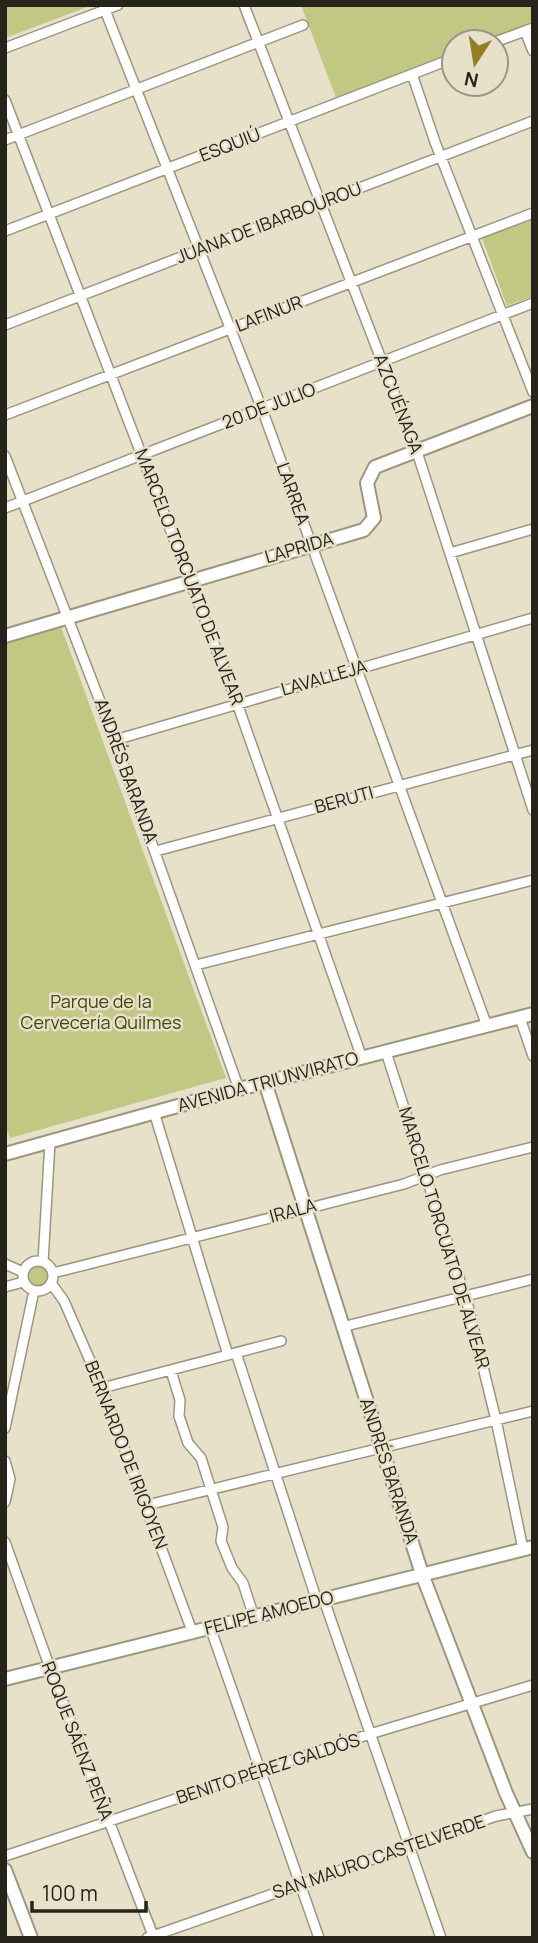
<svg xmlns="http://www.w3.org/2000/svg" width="538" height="1943" font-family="Manrope,sans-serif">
	<rect width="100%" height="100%" fill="#e8e1ca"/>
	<!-- green -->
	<path fill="#c1c884" d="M5 5H93L5 38Z
		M301 5H533V21L480 42H454V52L336 98Z
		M533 218V296L507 306 482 238Z
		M60 624 226 1078 10 1138 5 1126V641Z
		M26 1277a12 12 0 1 1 24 0a12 12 0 1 1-24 0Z"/>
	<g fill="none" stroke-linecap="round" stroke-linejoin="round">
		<!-- street casing -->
		<g stroke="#9c9580" stroke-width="12">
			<path id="street" d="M103 5 262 409 487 1026
				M244 5 417 452 533 810
				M525 31 533 51
				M495 42 533 28
				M5 48 118 5
				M412 74 435 142 533 392
				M5 100 237 703 362 1058
				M5 140 303 25
				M5 231 454 58
				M5 325 533 121
				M5 415 533 213
				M5 456 115 740 239 1089
				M5 508 533 303
				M450 553 533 529
				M115 740 533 618
				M156 851 533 750
				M196 965 533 880
				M520 1018 533 1056
				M386 1052 468 1306 496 1420 523 1549
				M154 1112 228 1355
				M23 1276a15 15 0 1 1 30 0a15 15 0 1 1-30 0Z
				M43 1262 50 1142
				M5 1264 23 1272
				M53 1273 404 1184 440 1170 533 1147
				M51 1283 64 1301 102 1388 192 1631
				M5 1287 23 1282
				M342 1327 533 1279
				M236 1353 317 1601
				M171 1371 180 1400 179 1416 188 1443 201 1458 223 1527 221 1541 232 1568 243 1583 254 1617
				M102 1388 281 1341
				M5 1428 34 1291
				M5 1461 10 1479 5 1502
				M147 1505 533 1411
				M5 1542 50 1668 154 1938
				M324 1600 441 1938
				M210 1627 319 1938
				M5 1856 370 1734 533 1685
				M147 1938 496 1816 533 1809"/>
		</g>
		<!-- secondary casing -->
		<g stroke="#9c9580" stroke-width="16">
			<path id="secondary" d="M5 636 364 530 374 518 367 483 375 467 533 406
				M265 1082 422 1574 506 1793 533 1852
				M5 1154 239 1089 533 1014
				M5 1679 533 1547
				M5 1870 31 1938"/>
		</g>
		<!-- street -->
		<use href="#street" stroke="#fff" stroke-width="9"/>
		<!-- secondary -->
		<use href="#secondary" stroke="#fff" stroke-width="12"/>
	</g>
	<g text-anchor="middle" stroke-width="5" stroke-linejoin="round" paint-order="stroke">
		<!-- street labels -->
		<g font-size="18" fill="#26231b" stroke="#e8e1ca">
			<text transform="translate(230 145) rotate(-21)" y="6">ESQUIÚ</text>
			<text transform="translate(269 223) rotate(-21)" y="6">JUANA DE IBARBOUROU</text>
			<text transform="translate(269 314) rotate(-21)" y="6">LAFINUR</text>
			<text transform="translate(398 404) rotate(69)" y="6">AZCUÉNAGA</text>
			<text transform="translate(269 406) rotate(-21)" y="6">20 DE JULIO</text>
			<text transform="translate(293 494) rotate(70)" y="6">LARREA</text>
			<text transform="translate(299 548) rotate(-16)" y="6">LAPRIDA</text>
			<text transform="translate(189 577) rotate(69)" y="6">MARCELO TORCUATO DE ALVEAR</text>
			<text transform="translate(324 678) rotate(-16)" y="6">LAVALLEJA</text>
			<text transform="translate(126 771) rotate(70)" y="6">ANDRÉS BARANDA</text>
			<text transform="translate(344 800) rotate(-15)" y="6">BERUTI</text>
			<text transform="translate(268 1082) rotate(-15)" y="6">AVENIDA TRIUNVIRATO</text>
			<text transform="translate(293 1211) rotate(-15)" y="6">IRALA</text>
			<text transform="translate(444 1238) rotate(73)" y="6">MARCELO TORCUATO DE ALVEAR</text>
			<text transform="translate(126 1455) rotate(69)" y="6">BERNARDO DE IRIGOYEN</text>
			<text transform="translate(389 1471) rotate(72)" y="6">ANDRÉS BARANDA</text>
			<text transform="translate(269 1613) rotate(-14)" y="6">FELIPE AMOEDO</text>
			<text transform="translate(77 1741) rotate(69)" y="6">ROQUE SÁENZ PEÑA</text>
			<text transform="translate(268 1769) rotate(-18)" y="6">BENITO PÉREZ GALDÓS</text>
			<text transform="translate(379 1857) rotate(-19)" y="6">SAN MAURO CASTELVERDE</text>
		</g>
		<!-- park labels -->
		<g font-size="18" fill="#424511" stroke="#e8e1ca">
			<text x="101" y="1008">Parque de la<tspan x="101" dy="21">Cervecería Quilmes</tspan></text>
		</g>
	</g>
	<!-- border -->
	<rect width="538" height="1943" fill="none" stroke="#26231b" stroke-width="14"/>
	<!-- north arrow -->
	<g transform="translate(475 63) rotate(192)"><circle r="33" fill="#e8e1ca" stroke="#9a9584" stroke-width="2"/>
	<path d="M0-5L12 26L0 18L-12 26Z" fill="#907f26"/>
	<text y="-10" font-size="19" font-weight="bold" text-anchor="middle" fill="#26231b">N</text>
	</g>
	<!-- scale -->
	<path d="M32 1901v10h114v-10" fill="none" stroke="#26231b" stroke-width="3.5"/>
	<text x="42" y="1901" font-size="21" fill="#26231b" stroke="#e8e1ca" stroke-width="5" paint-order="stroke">100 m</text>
</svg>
